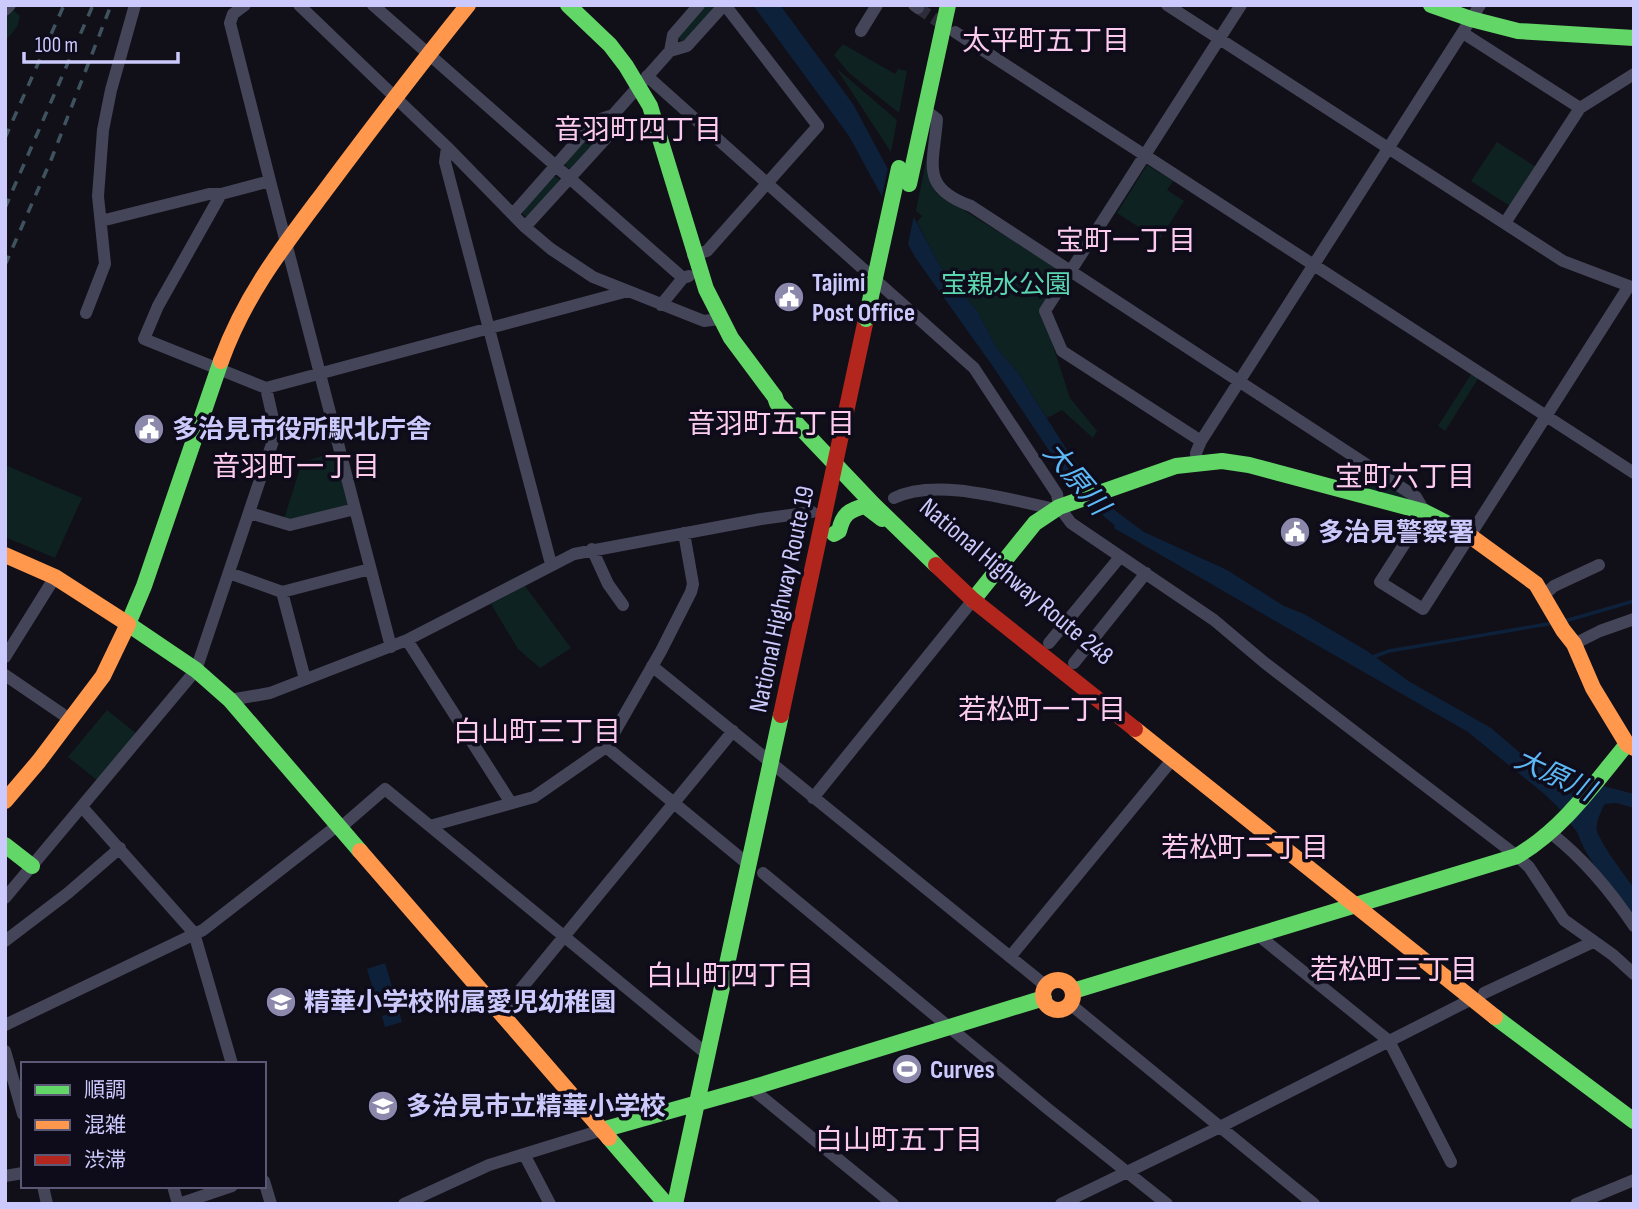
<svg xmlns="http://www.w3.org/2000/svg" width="1639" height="1209" font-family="'Sofia Sans Condensed','Noto Sans JP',sans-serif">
	<rect width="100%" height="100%" fill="#111018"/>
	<!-- green -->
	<path fill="#0f2222" d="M703 5H715L716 10 683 42 679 39 678 34Z
		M13 10 20 16 17 27 7 39 5 50V18Z
		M843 44 895 74 898 69 907 71 899 113 849 73 834 55Z
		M836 68 897 120 891 152Z
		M933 126 930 180 936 193 1057 268 1060 278 1041 309 1070 398 1097 431 1093 438 1062 410 1047 418 1017 371 997 349 978 312 940 266 917 222 922 216 916 211Z
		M597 128 602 131 603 137 574 169H569L566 166 565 160 593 129Z
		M1497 142 1536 167 1510 206 1471 181Z
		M1147 165 1173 181 1167 190 1184 201 1159 240 1117 213Z
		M554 176 559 179 560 185 526 217 523 214 522 208Z
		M1472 373 1479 377 1445 431 1438 426Z
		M336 452 349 501 347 505 291 521 284 519 302 462Z
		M5 465 82 498 55 558 5 537Z
		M1371 473 1411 500 1357 486Z
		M525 586 571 648 540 668 518 649 491 604Z
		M107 710 137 734 98 781 68 757Z"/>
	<!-- water -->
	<path fill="#0e213b" d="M753 5H780L853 104 940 266 978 312 997 349 1017 371 1067 450 1105 503 1144 532 1227 570 1284 606 1304 614 1367 651 1410 682 1491 728 1526 758 1569 777 1634 794V808L1616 803 1605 804 1594 820V829L1580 836 1558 807 1542 792 1468 732 1114 528 1115 526 1078 493 1066 476 994 368 915 257 849 136Z
		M385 963 396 1000 378 1006 367 969Z
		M399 1011 402 1022 385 1027 382 1016Z"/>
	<!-- pier -->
	<path fill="#111018" d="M889 163 915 211 907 249 881 200Z"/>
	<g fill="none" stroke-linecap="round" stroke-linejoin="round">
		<!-- stream -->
		<path stroke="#0e213b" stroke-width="3.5" d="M1565 621 1634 601
			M1370 658 1389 651 1554 623"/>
		<!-- river -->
		<path stroke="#0e213b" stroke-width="19" d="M1593 807C1589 814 1587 820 1587 829 1588 845 1623 889 1634 904"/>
		<!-- street-tunnel -->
		<path stroke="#2d2c3a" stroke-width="12" stroke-dasharray="12 6" stroke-linecap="butt" d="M918 8 947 27"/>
		<!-- street -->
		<path stroke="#444559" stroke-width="12" d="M245 5 233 14 230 23 270 181
			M299 5 447 147 525 227 551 249 593 277 704 321 719 319
			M373 5 683 278
			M914 5 918 8
			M5 10 10 5
			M861 31 877 5
			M955 32 1634 473
			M1463 33 1580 108
			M670 51 673 35 699 5
			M647 76 974 368 1057 494 1059 507 1071 523 1214 620 1265 663 1517 856 1529 867 1564 920 1613 955 1634 974
			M925 110 937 119C934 164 919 187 971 206L1416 497 1425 512 1380 582 1423 609 1629 286 1563 261 1167 5
			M447 147 445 162 551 564
			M513 214 595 121 613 115 670 51 687 46 724 5
			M101 221 209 194H221
			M1505 223 1580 108 1634 74
			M525 227 609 135 613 115
			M693 255 707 251 818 126 725 5
			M661 305 683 278 689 276
			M86 313 105 264 98 196 103 130 111 90 135 5
			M266 388 628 291
			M1201 441 1062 351 1045 311 1241 5
			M1197 463 1196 453 1201 441 1480 5
			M894 498C936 477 1010 500 1055 509
			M355 509 391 647
			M592 549 608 584 623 605
			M229 573 282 592 370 569
			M282 592 305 679
			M1544 595 1554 586 1599 565
			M407 640 511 803
			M1049 643 1120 557
			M1574 644 1600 631 1634 619
			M5 657 55 577
			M1074 663 1146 573
			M652 666 1046 986
			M5 675 71 720
			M230 700 270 693 407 640 574 554 761 519 812 512
			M606 747 749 865
			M813 798 973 600
			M82 807 194 933 232 1064
			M430 826 534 797 606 747 661 651 691 592 693 584 684 533
			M340 828 385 789 708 1055
			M1552 834C1585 860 1610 890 1634 926
			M763 873 1048 1109 1167 1204
			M5 898 196 670 276 432 266 388 144 339 158 306 221 194 270 181 355 509 290 525 250 513
			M1258 935 1389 1041 1451 1162
			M5 941 68 893 120 848
			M1010 957 1172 760
			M1484 993 1593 942
			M1070 1004 1314 1204
			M502 1012 733 731
			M5 1025 203 930 338 825
			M5 1051 23 1114
			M751 1088 893 1204
			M524 1154 550 1204
			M5 1176 23 1173
			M264 1181 271 1204
			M43 1186 47 1204
			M173 1186 178 1204
			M179 1204 232 1186
			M404 1204 489 1165 602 1130
			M1061 1204 1220 1127 1472 999
			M1576 1204 1634 1180"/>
		<!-- fast -->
		<path stroke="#63d668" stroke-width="16" d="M568 5 610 45 626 66 650 106 706 289 731 338 775 397 777 403 873 504 936 565
			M1431 5 1471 19 1518 31 1634 38
			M909 184 948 5
			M221 361 144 586 128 624 196 670 230 700 360 851
			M834 534 839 531C843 514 849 510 865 506L882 519
			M973 600 1035 523 1059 507 1176 466 1222 461 1249 465 1425 512 1466 533
			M5 845 32 866
			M1073 991 1517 856C1564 828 1593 785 1627 744
			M1495 1017 1634 1121
			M602 1130 751 1088 1044 998
			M609 1138 666 1204
			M675 1204 781 715"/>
		<!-- slow -->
		<path stroke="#ff974d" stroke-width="16" d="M221 361C245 295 282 248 324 192 371 129 418 67 468 5
			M1466 533 1536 584 1563 630 1574 644 1593 688 1627 744 1634 748
			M5 555 55 577 128 624 103 676 39 761 5 801
			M1135 729 1495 1017
			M360 851 609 1138
			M1043 995a15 15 0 1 1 30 0a15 15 0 1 1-30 0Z"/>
		<!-- jam -->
		<path stroke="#b3261e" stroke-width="16" d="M936 565 973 600 1135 729
			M781 715 866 319"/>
		<!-- rail -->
		<path stroke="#3f535f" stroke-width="3.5" stroke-dasharray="10 9" stroke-linecap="butt" d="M5 138 64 5
			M5 208 93 5
			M5 265 51 160 111 5"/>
		<!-- fast-bridge -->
		<path stroke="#63d668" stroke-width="16" d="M866 319 899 168"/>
	</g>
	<!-- icons -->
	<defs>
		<g id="civic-disc" transform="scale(1.575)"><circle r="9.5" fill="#8b88ac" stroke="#0e0c1b"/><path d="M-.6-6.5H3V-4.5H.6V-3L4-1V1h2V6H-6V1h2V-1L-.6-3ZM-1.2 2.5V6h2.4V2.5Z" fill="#fff"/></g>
		<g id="school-disc" transform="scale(1.575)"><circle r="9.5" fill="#8b88ac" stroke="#0e0c1b"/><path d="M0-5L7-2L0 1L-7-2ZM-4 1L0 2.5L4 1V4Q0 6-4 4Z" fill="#fff"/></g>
		<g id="stadium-disc" transform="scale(1.575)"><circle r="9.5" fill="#8b88ac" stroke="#0e0c1b"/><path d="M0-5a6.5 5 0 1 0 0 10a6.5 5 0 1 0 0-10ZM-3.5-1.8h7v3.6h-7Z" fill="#fff"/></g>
	</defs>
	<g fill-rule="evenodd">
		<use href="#civic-disc" x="789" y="297"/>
		<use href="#civic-disc" x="149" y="429"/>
		<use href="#civic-disc" x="1295" y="532"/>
		<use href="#school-disc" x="281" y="1002"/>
		<use href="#stadium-disc" x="907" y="1069"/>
		<use href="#school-disc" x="383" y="1106"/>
	</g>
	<g text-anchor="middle" stroke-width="7" stroke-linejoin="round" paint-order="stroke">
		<!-- poi labels -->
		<g font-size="26" font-weight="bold" fill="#ccc9fc" stroke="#0e0c1b" text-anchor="start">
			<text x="812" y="291">Tajimi<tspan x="812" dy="30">Post Office</tspan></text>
			<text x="172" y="438">多治見市役所駅北庁舎</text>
			<text x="1318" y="541">多治見警察署</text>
			<text x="304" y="1011">精華小学校附属愛児幼稚園</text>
			<text x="930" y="1078">Curves</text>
			<text x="406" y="1115">多治見市立精華小学校</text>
		</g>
		<!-- park labels -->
		<g font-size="26" fill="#5ad7b1" stroke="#0e0c1b">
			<text x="1006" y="293">宝親水公園</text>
		</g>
		<!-- street labels -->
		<g font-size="26" fill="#ccc9fc" stroke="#0e0c1b">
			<text transform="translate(1017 581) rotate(40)" y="9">National Highway Route 248</text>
			<text transform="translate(781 599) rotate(-78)" y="9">National Highway Route 19</text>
		</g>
		<!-- neighbourhood labels -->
		<g font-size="28" fill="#fccbed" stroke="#0e0c1b">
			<text x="1046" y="50">太平町五丁目</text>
			<text x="638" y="139">音羽町四丁目</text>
			<text x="1126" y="250">宝町一丁目</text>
			<text x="771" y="433">音羽町五丁目</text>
			<text x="296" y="476">音羽町一丁目</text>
			<text x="1405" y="486">宝町六丁目</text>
			<text x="1042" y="719">若松町一丁目</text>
			<text x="537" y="741">白山町三丁目</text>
			<text x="1245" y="857">若松町二丁目</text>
			<text x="1394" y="979">若松町三丁目</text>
			<text x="730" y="985">白山町四丁目</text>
			<text x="899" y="1149">白山町五丁目</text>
		</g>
		<!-- water labels -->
		<g font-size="28" font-style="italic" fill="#5db8f6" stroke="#0e0c1b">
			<text transform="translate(1077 478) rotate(50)" y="10">大原川</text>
			<text transform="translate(1555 774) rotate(25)" y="10">大原川</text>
		</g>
	</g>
	<!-- border -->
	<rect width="1639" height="1209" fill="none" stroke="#ccc9fc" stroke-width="14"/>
	<!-- legend -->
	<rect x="21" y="1062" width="245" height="126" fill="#0e0c1b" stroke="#5a5875" stroke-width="2"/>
	<rect x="35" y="1085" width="35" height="10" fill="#63d668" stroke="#5a5875" stroke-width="2"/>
	<text x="84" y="1097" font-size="21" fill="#ccc9fc">順調</text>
	<rect x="35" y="1120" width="35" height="10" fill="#ff974d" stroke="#5a5875" stroke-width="2"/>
	<text x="84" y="1132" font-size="21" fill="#ccc9fc">混雑</text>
	<rect x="35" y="1155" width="35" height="10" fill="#b3261e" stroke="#5a5875" stroke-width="2"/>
	<text x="84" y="1167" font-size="21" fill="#ccc9fc">渋滞</text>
	<!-- scale -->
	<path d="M24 52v10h154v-10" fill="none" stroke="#ccc9fc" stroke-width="3.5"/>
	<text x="35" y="52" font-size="21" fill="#ccc9fc" stroke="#0e0c1b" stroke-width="5" paint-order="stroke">100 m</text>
</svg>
